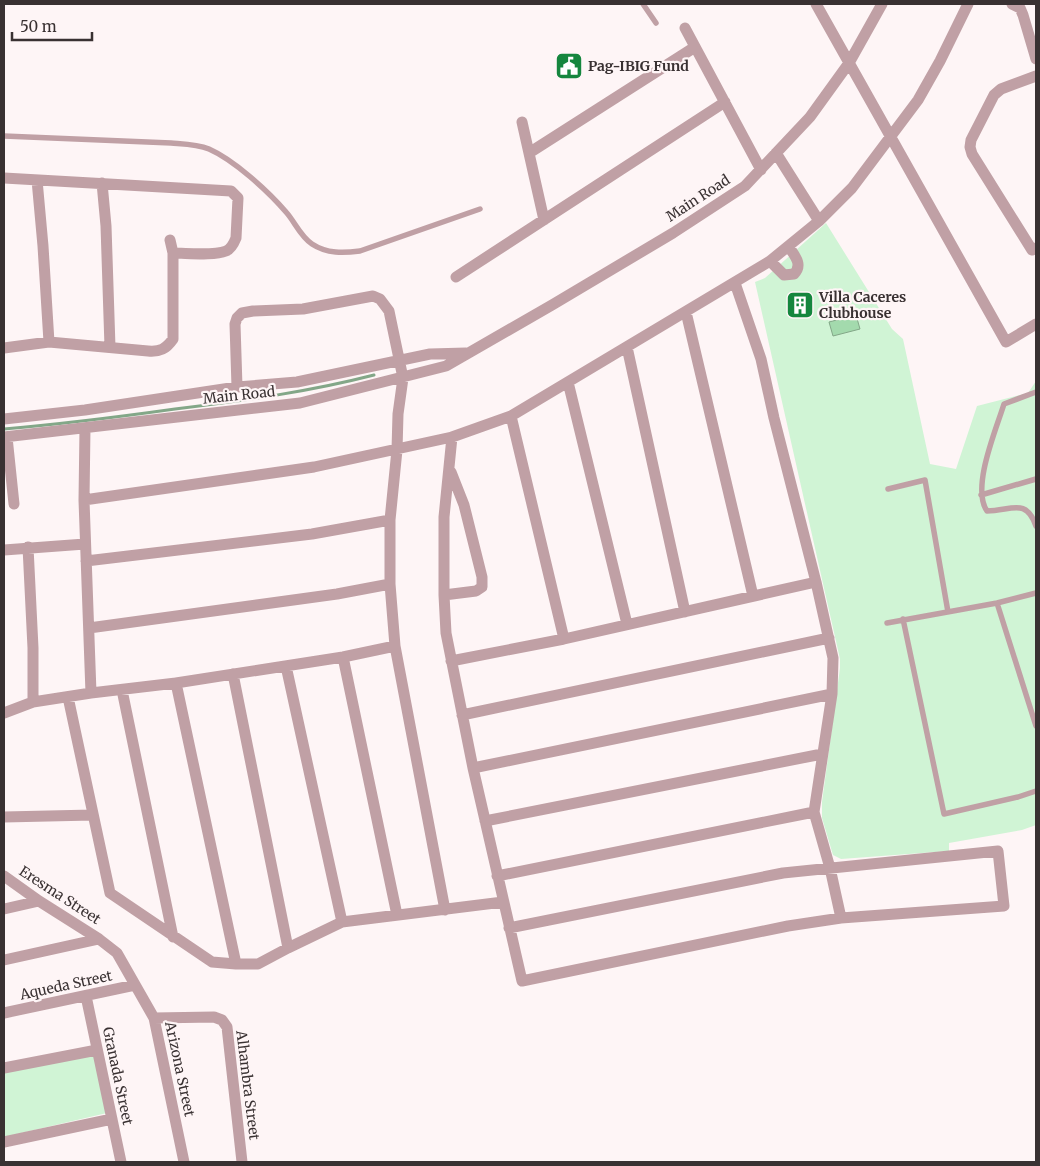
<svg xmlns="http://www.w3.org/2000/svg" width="1040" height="1166" font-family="Merriweather,serif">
	<rect width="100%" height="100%" fill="#fef5f6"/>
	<!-- green -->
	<path fill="#d0f4d5" d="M826 223 892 329 903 339 930 464 956 469 977 406 1028 393 1036 381V825L1022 830 949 843V851L841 859 833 855 822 818V802L840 668V659L755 282 765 278Z
		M94 1053 107 1113 4 1137V1073Z"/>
	<!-- water -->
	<path fill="#a3daad" stroke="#83a788" d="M856 315 860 329 833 336 829 322Z"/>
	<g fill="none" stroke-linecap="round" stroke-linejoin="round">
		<!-- stream -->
		<path stroke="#83a788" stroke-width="3" d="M4 429C61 424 118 417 175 409 242 401 308 392 374 375"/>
		<!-- service -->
		<path stroke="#c0a0a5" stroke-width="5.5" d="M643 4 656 23
			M4 136 171 143C184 144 197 144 209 149 234 160 268 191 286 212 295 222 300 236 312 244 327 254 344 253 360 251L480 209
			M1036 392 1004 404C996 430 971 488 987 511 1011 511 1026 497 1036 526
			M888 489 925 480 948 612
			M981 495 1036 479
			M997 603 1036 726
			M903 619 944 814 1018 797 1036 791
			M887 623 997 603 1036 593"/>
		<!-- minor -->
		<path stroke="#c0a0a5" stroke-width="11" d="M816 4 1006 342 1036 324
			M1012 4 1020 8 1023 15 1036 59
			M685 28 761 170
			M1036 76 1001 89 994 95 971 140 970 147 972 154 1032 250 1036 248
			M522 122 544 220
			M529 153 695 47
			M776 153 819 221
			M4 178 231 191 238 198 236 238C234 243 231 249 226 251 214 256 187 253 173 253
			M37 180 43 246 49 342
			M102 183 106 226 110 347
			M770 261 784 275 794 274C803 265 795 256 789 247
			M456 277 725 102
			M735 283 761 359 774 418 816 582 833 658 832 694 814 812 830 868 841 918
			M686 312 753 596
			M627 347 685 612
			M4 348 49 342 148 351C160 352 166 349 173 339V253L170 240
			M568 382 627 624
			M237 387 235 324 237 318 242 313 253 311 303 309 373 296 380 299 389 311 403 378 398 414 397 450 390 520V584L395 646 445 910
			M511 416 564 639
			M4 419 85 410 237 387 297 382 430 354 466 353
			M85 428 84 500 91 693
			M4 437 300 403 446 366 552 305 673 233 745 186 810 117 849 63 882 4
			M7 437 14 504
			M452 437 444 517V595L446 633 473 768 522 981 788 926 841 918 1004 906 998 851 783 873 509 928
			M84 500 314 467 452 437 511 416 770 261 819 221 852 188 918 100 940 61 968 4
			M28 547 33 648V702
			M4 550 85 544
			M86 561 312 534 390 520
			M444 595 476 591 482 587V577L464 505 451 472
			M89 628 337 594 390 584
			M343 657 397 915
			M451 661 564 639 816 582
			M286 666 342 922
			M233 674 288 948
			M176 683 236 964
			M122 690 173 937
			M68 697 110 893 212 962 236 964H258L288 948 342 922 503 902
			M4 713 33 702 91 693 176 683 343 657 395 646
			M462 715 829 638
			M473 768 832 694
			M4 817 93 815
			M485 821 822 754
			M4 876 39 901 99 939 117 953 154 1018 184 1162
			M497 876 814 812
			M4 909 39 901
			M4 960 99 939
			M86 996 121 1162
			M4 1013 135 985
			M154 1018 214 1017 222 1020 227 1027 242 1162
			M4 1068 97 1050
			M4 1142 112 1119"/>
	</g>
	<!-- icons -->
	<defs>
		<g id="civic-square" transform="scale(1.4375)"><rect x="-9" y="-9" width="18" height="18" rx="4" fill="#15863e" stroke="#fef5f6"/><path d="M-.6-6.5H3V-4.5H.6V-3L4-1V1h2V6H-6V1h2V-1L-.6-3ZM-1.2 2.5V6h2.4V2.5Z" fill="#fff"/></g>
		<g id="building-square" transform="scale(1.4375)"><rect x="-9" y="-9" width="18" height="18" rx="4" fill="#15863e" stroke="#fef5f6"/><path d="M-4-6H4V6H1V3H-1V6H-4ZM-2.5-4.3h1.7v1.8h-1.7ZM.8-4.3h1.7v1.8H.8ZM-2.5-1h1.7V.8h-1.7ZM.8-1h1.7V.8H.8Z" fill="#fff"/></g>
	</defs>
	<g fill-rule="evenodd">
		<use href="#civic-square" x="569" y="66"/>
		<use href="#building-square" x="800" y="305"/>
	</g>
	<g text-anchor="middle" stroke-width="4.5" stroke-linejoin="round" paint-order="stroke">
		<!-- poi labels -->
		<g font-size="14" font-weight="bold" fill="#393132" stroke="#fef5f6" text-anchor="start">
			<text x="588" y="71">Pag-IBIG Fund</text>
			<text x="819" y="302">Villa Caceres<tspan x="819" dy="16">Clubhouse</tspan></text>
		</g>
		<!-- street labels -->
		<g font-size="14" fill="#393132" stroke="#fef5f6">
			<text transform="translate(698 198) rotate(-33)" y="5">Main Road</text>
			<text transform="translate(239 395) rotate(-6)" y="5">Main Road</text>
			<text transform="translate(60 895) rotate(33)" y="5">Eresma Street</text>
			<text transform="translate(66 985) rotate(-12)" y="5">Aqueda Street</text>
			<text transform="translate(180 1069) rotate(78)" y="5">Arizona Street</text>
			<text transform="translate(118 1076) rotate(78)" y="5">Granada Street</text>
			<text transform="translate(248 1085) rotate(83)" y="5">Alhambra Street</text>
		</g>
	</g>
	<!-- border -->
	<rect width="1040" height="1166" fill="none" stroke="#393132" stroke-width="10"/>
	<!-- scale -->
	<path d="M12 32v8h80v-8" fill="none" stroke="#393132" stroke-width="2.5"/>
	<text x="20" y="32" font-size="15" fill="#393132" stroke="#fef5f6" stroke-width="4" paint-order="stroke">50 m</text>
</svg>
